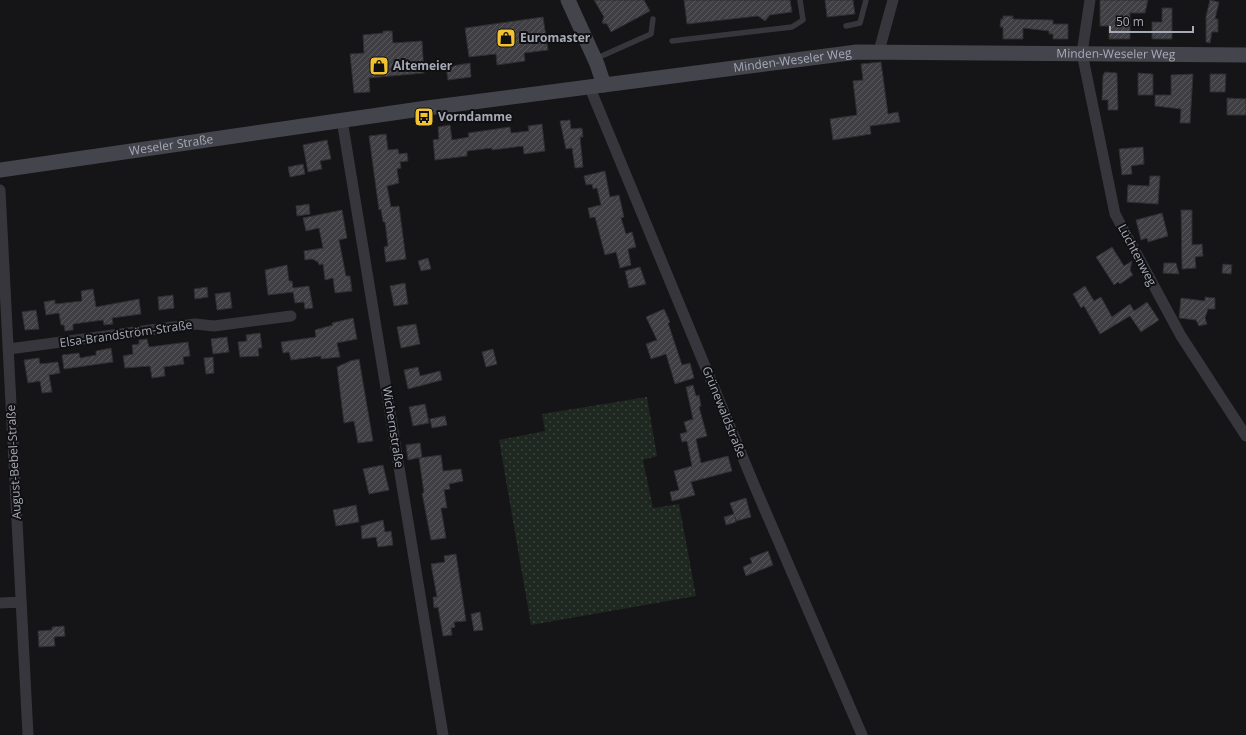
<svg xmlns="http://www.w3.org/2000/svg" width="1246" height="735" font-family="'Open Sans',sans-serif">
	<defs>
		<pattern id="grass-dots" width="8" height="8" patternUnits="userSpaceOnUse"><rect width="8" height="8" fill="#1f2721"/><path d="M2 2h.1M6 6h.1" fill="none" stroke="#3d443f" stroke-width="1.8" stroke-linecap="round"/></pattern>
		<pattern id="building-hatch" width="6" height="6" patternUnits="userSpaceOnUse"><rect width="6" height="6" fill="#3f3f44"/><path d="M-1 1l2-2M0 6l6-6M5 7l2-2" fill="none" stroke="#58585d"/></pattern>
	</defs>
	<rect width="100%" height="100%" fill="#151517"/>
	<!-- grass -->
	<path fill="url(#grass-dots)" d="M647 397 657 456 643 460 653 508 679 504 696 596 531 625 499 440 545 431 542 414Z"/>
	<!-- building -->
	<path fill="url(#building-hatch)" stroke="#2f2f33" d="M594 0H644L650 11 611 32 607 24 602 23 604 17Z
		M684 0H790L792 12 770 15 765 21 758 16 687 24Z
		M825 0H853L855 14 827 17Z
		M1100 0H1148L1145 13H1130V39H1109V26H1100Z
		M1210 0 1219 2 1215 19H1218V32H1212L1210 43 1206 42V16Z
		M1162 8H1172V39H1152V22H1162Z
		M1003 16H1013V19L1053 20V24H1068V39H1053V34H1049V31L1023 28V39H1003V27H1000L1001 19H1003Z
		M543 17 548 50 524 53 525 61 497 65 496 54 469 57 465 28Z
		M383 31H392L393 43 422 41 424 73 369 78 370 92 354 93 350 54 364 53 363 35 383 33Z
		M881 62 888 114 898 112 900 122 870 126 871 134 833 140 830 119 857 115 853 81 863 80 861 64Z
		M470 63 471 77 448 80 446 67Z
		M1105 72 1117 73 1118 110H1108V100H1102L1103 75Z
		M1138 73 1153 74V95H1138Z
		M1193 74 1190 123H1180L1181 109 1155 106V95H1171V75Z
		M1210 74H1226L1225 92H1210Z
		M1227 98 1246 99V115H1227Z
		M570 120 571 129 582 128 583 137H580L583 167 575 168 572 148 566 149 560 121Z
		M542 124 545 151 524 154 523 146 492 150V148L467 151V156L435 160 433 140 439 139 438 127 450 125 452 140 469 137 468 133 510 127 511 133 529 131 528 126Z
		M386 134 388 150 398 149 399 154 407 153 408 161 400 162 401 168 397 169 399 183 387 186 391 207 399 206 406 259 386 262 384 247 388 246 385 222H383L381 209 379 210 369 136Z
		M327 140 331 159 320 161 322 169 308 172 303 145Z
		M1143 147 1144 164 1131 166 1132 174 1122 175 1119 149Z
		M303 164 305 174 290 177 288 167Z
		M605 171 610 197 619 195 624 217 621 218 626 234 632 232 636 247 628 249 631 265 620 268 616 252 605 255 595 217 590 218 588 208 601 205 597 188 593 189 592 184 586 185 584 176Z
		M1150 176H1160L1158 204 1127 202 1128 185 1149 186Z
		M309 204 310 214 297 216 296 206Z
		M342 210 347 238 339 240 346 276H350L352 291 335 293 333 278 325 280 323 264 319 265 318 262 312 259 305 260 304 251 323 248 319 228 306 231 303 218Z
		M1181 210H1192V245L1202 244 1203 256 1195 257 1196 268 1182 269Z
		M1162 213 1168 236 1148 242 1147 238 1141 240 1136 220Z
		M1112 247 1124 266 1132 261 1130 270 1133 275 1120 284 1118 282 1114 285 1096 257Z
		M428 258 431 269 421 271 418 261Z
		M1164 263H1176L1179 274 1163 273Z
		M1223 264 1232 265 1231 274 1222 273Z
		M287 265 289 281H292L293 288 309 286 313 308 305 309 304 302 295 303 293 292 268 295 265 270Z
		M640 267 646 284 629 288 625 271Z
		M405 283 408 304 394 306 390 286Z
		M1085 286 1094 301 1101 297 1112 317 1130 304 1134 311 1147 302 1159 320 1141 332 1130 316 1100 334 1084 306 1081 308 1073 294Z
		M207 287 208 297 195 299 194 289Z
		M93 289 96 307 139 299 141 314 112 318 113 324 104 325 103 320 73 324V330L65 331 64 325H61L59 313 46 315 44 302 55 300V304L82 301 81 291Z
		M230 292 232 308 217 310 215 294Z
		M173 295 174 308 159 310 158 297Z
		M1205 297 1215 298V309H1208L1205 318 1207 324 1199 326 1196 320 1179 318 1181 298 1205 301Z
		M664 309 670 322 668 323 682 365 690 363 694 378 675 384 666 354 651 359 646 344 657 340 646 317Z
		M36 310 39 329 25 330 22 312Z
		M353 318 357 339 337 343 340 357 321 359V356L291 360 289 352 283 353 281 342 316 337 315 330 333 325 332 323Z
		M416 324 420 344 401 348 397 327Z
		M260 333 262 348H258L259 356 240 357 238 342 247 341 246 335Z
		M227 337 229 352 213 354 211 339Z
		M147 339 149 347 188 342 190 356 183 357 184 364 164 367 165 376 152 378 150 366 125 368 123 356 133 354 132 345 139 344V340Z
		M111 348 113 362 64 369 62 355 79 353 80 358 96 355V351Z
		M493 349 497 364 486 367 482 352Z
		M213 357 214 373 206 374 204 358Z
		M39 358 40 364 58 362 60 373 49 375 52 392 42 393 40 381 28 383 24 360Z
		M359 359 373 441 358 443 354 421 344 423 337 367 350 361Z
		M418 367 420 376 440 371 442 380 408 389 404 370Z
		M693 385 696 396 699 395 701 406 699 407 707 436 696 439 701 463 728 456 732 471 691 482 695 495 672 501 670 492 679 490 674 471 692 466 687 441 682 442 680 434 687 432 684 422 693 419 686 387Z
		M425 404 429 423 413 426 409 407Z
		M445 416 447 425 432 428 430 419Z
		M420 443 422 457 408 460 406 445Z
		M441 455 443 471 461 469 463 481 449 484 450 489 444 490 447 508H441L446 538 431 540 422 493H424L419 458Z
		M383 465 389 490 369 494 363 469Z
		M746 498 751 517 736 521 735 517 736 522 726 525 724 517 734 514 730 503Z
		M356 505 359 522 336 526 333 510Z
		M383 520 385 532 391 531 393 545 378 547 376 537 362 539 361 526Z
		M768 551 773 565 746 576 743 567 752 563 750 558Z
		M456 554 466 621 454 622 455 627 451 628 452 635 443 636 438 607 434 608 433 597H437L431 564 445 562 444 556Z
		M480 612 483 630 474 631 471 614Z
		M64 626 65 636 54 637 55 646 39 647 38 631 52 630V627Z"/>
	<g fill="none" stroke-linecap="round" stroke-linejoin="round">
		<!-- lane -->
		<path stroke="#36363c" stroke-width="5.5" d="M846 26 860 23 866 0
			M672 41 792 27 803 20 800 0
			M595 59 651 34 653 19"/>
		<!-- street -->
		<path stroke="#36363c" stroke-width="11" d="M1090 0 1082 53 1115 214 1181 336 1246 436
			M879 51 893 0
			M590 88 755 487 862 735
			M342 120 443 735
			M0 190 28 735
			M9 349 195 324 214 326 291 316
			M0 603 21 602"/>
		<!-- secondary -->
		<g stroke="#44454c" stroke-width="15">
			<path d="M568 0 597 64 604 85"/>
			<path id="s1" d="M0 170 427 108 857 52 1246 55"/>
		</g>
	</g>
	<!-- icons -->
	<defs>
		<g id="shop-square" transform="scale(1)"><rect x="-9" y="-9" width="18" height="18" rx="4" fill="#f1c232" stroke="#101012"/><path d="M-5-2.5h2.3a2.7 3.5 0 0 1 5.4 0H5L5.5 6h-11ZM-1.5-2.5h3a1.5 2.3 0 0 0-3 0Z" fill="#111"/></g>
		<g id="bus-square" transform="scale(1)"><rect x="-9" y="-9" width="18" height="18" rx="4" fill="#f1c232" stroke="#101012"/><path d="M-5-6H5V4H4V6H2V4H-2V6H-4V4H-5ZM-3.5-4V0h7V-4ZM-3.5 1.2v1.5H-2V1.2ZM2 1.2v1.5H3.5V1.2Z" fill="#111"/></g>
	</defs>
	<g fill-rule="evenodd">
		<use href="#shop-square" x="506" y="38"/>
		<use href="#shop-square" x="379" y="66"/>
		<use href="#bus-square" x="424" y="117"/>
	</g>
	<g text-anchor="middle" stroke-width="4" stroke-linejoin="round" paint-order="stroke">
		<!-- poi labels -->
		<g font-size="12" font-weight="bold" fill="#a7aab7" stroke="#101012" text-anchor="start">
			<text x="520" y="42">Euromaster</text>
			<text x="393" y="70">Altemeier</text>
			<text x="438" y="121">Vorndamme</text>
		</g>
		<!-- street labels -->
		<g font-size="12" fill="#a7aab7" stroke="#101012">
			<text dy="4" stroke="none"><textPath href="#s1" startOffset="1124">Minden-Weseler Weg</textPath></text>
			<text dy="4" stroke="none"><textPath href="#s1" startOffset="800">Minden-Weseler Weg</textPath></text>
			<text dy="4" stroke="none"><textPath href="#s1" startOffset="173">Weseler Straße</textPath></text>
			<text transform="translate(1137 255) rotate(62)" y="4">Lüchtenweg</text>
			<text transform="translate(126 334) rotate(-8)" y="4">Elsa-Brandström-Straße</text>
			<text transform="translate(724 412) rotate(68)" y="4">Grünewaldstraße</text>
			<text transform="translate(393 427) rotate(81)" y="4">Wichernstraße</text>
			<text transform="translate(14 462) rotate(-93)" y="4">August-Bebel-Straße</text>
		</g>
	</g>
	<!-- scale -->
	<path d="M1110 26v6h83v-6" fill="none" stroke="#a7aab7" stroke-width="2"/>
	<text x="1116" y="26" font-size="12" fill="#a7aab7" stroke="#101012" stroke-width="3" paint-order="stroke">50 m</text>
</svg>
